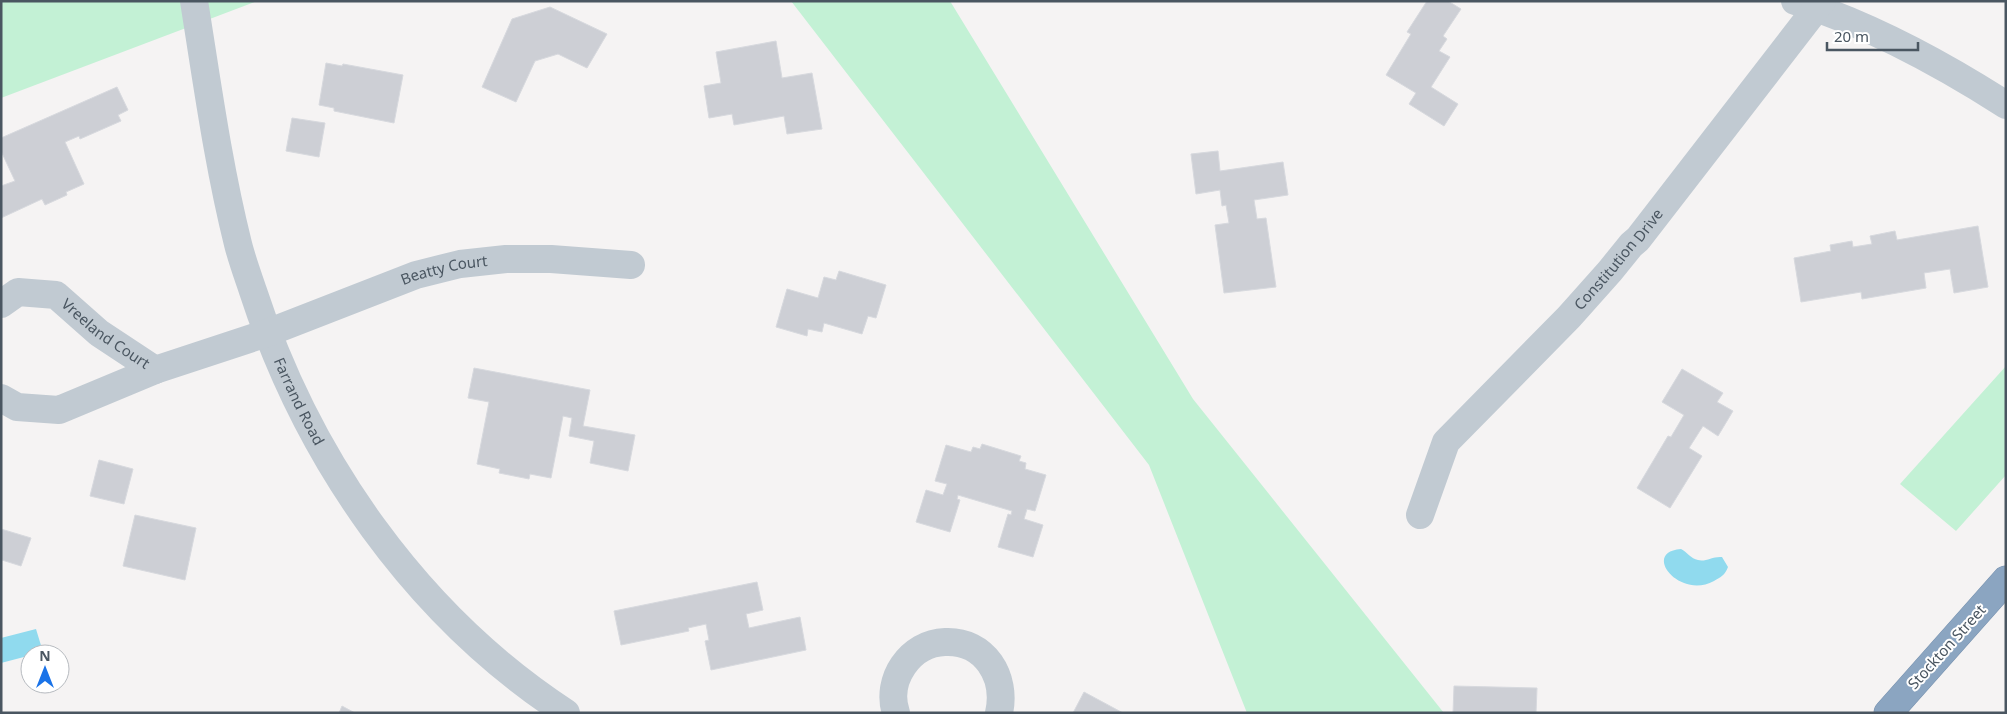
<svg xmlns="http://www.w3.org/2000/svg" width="2007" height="714" font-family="'Noto Sans',sans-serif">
	<rect width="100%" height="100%" fill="#f5f3f3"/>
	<!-- green -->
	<path fill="#c3f1d5" d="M1 1H257L1 98Z
		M791 1H950L1193 399 1444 713H1247L1149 465Z
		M2006 366V475L1956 531 1900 484Z"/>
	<!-- water -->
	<path fill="#90daee" d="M1681 549C1687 552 1691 559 1698 560 1706 562 1713 556 1722 557L1728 567C1725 575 1721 577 1714 581 1679 600 1641 552 1681 549Z
		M36 629 43 652 1 663V638Z"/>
	<!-- building -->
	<path fill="#cdcfd5" stroke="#d7d9de" d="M1427 1H1448L1461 9 1443 36 1447 39 1439 51 1450 57 1431 87 1458 104 1444 126 1409 104 1416 93 1386 75 1411 34 1407 32Z
		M550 7 607 34 587 68 558 54 535 61 516 102 482 87 512 19Z
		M776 41 782 78 812 73 822 129 787 134 784 116 734 125 732 114 709 118 704 86 721 83 716 52Z
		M326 63 342 66 343 64 403 75 394 123 334 111V108L319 105Z
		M117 87 128 110 118 115 121 121 80 139 79 136 65 142 84 184 66 192 67 195 45 205 42 199 1 218V186L15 181 1 151V138Z
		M292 118 325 123 319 157 286 151Z
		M1218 151 1220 171 1283 162 1288 195 1254 200 1257 219 1266 218 1276 287 1224 293 1215 225 1229 223 1226 205 1222 206 1220 190 1196 194 1191 154Z
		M1978 226 1988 287 1954 293 1950 269 1924 273 1926 288 1862 299 1861 292 1801 302 1794 258 1831 251 1830 245 1852 241 1853 247 1872 244 1870 236 1895 231 1897 240Z
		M839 271 886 285 876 318 868 316 862 334 824 323 822 332 808 329 807 336 776 327 787 289 818 298 824 277 836 280Z
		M474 368 590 390 583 426 635 435 628 471 590 463 594 441 569 436 572 418 563 416 551 478 530 474 529 479 499 473 500 469 477 464 489 402 468 398Z
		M1682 369 1723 393 1717 402 1733 411 1718 436 1703 426 1689 448 1702 456 1670 508 1637 488 1668 436 1671 437 1684 415 1662 402Z
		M982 444 1021 456 1019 461 1026 463 1025 469 1046 475 1035 511 1027 509 1024 519 1043 525 1033 557 998 547 1008 514 1011 515 1012 511 958 495 957 499 960 500 950 532 916 522 926 490 943 495 947 484 935 481 946 445 971 452 973 447 980 449Z
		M99 460 133 469 124 504 90 496Z
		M135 515 196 528 185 580 123 566Z
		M1 529 31 538 21 566 2 560 1 563Z
		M757 582 763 610 746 614 749 628 800 617 806 650 711 670 705 641 709 640 706 624 688 628 689 631 621 645 614 611Z
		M1454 686 1537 688 1536 713H1453Z
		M1084 692 1123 713H1073Z
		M342 706 355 713H339Z"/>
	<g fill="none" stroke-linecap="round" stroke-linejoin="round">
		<!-- highway casing -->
		<g stroke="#7690ad" stroke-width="29">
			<path id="highway" d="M1888 713 2006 580"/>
		</g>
		<!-- minor -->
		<g stroke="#c1cad2" stroke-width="28">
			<path id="s1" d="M194 1C207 82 218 164 238 244 242 260 248 276 253 291 308 460 416 615 566 713"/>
			<path d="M1795 1C1868 24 1942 64 2006 105"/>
			<path id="s2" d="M1 304 18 292 56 295 99 333 155 370"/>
			<path id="s3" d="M1 398 17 407 59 410 155 370 267 333 416 275 460 264 506 259H551L631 265"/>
			<path id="s4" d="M1420 515 1446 442 1569 317 1610 271 1631 245 1638 239 1822 1"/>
			<path d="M896 713C885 680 910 643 945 642 985 640 1007 677 999 713"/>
		</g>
		<!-- highway -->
		<use href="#highway" stroke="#8ba5c1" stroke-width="28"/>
	</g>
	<g text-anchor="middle" stroke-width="4" stroke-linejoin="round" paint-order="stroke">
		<!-- street labels -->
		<g font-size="15" fill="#4a5661" stroke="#fff">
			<text dy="5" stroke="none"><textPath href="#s4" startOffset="329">Constitution Drive</textPath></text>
			<text dy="5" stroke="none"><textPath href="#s3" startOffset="471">Beatty Court</textPath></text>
			<text dy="5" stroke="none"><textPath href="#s2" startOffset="122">Vreeland Court</textPath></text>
			<text dy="5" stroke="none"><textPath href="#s1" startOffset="416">Farrand Road</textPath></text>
			<text transform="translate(1947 647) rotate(-48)" y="5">Stockton Street</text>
		</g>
	</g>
	<!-- border -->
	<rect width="2007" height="714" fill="none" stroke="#4a5661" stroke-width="5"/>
	<!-- north arrow -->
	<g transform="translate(45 669)"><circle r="24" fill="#ffffff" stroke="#b7bbc0"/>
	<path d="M0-4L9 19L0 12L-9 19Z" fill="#1a73e8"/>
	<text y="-8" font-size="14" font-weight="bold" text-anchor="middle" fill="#4a5661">N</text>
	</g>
	<!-- scale -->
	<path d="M1827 42v8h91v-8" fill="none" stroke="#4a5661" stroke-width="2.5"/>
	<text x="1834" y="42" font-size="15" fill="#4a5661" stroke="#ffffff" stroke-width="4" paint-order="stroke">20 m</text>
</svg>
